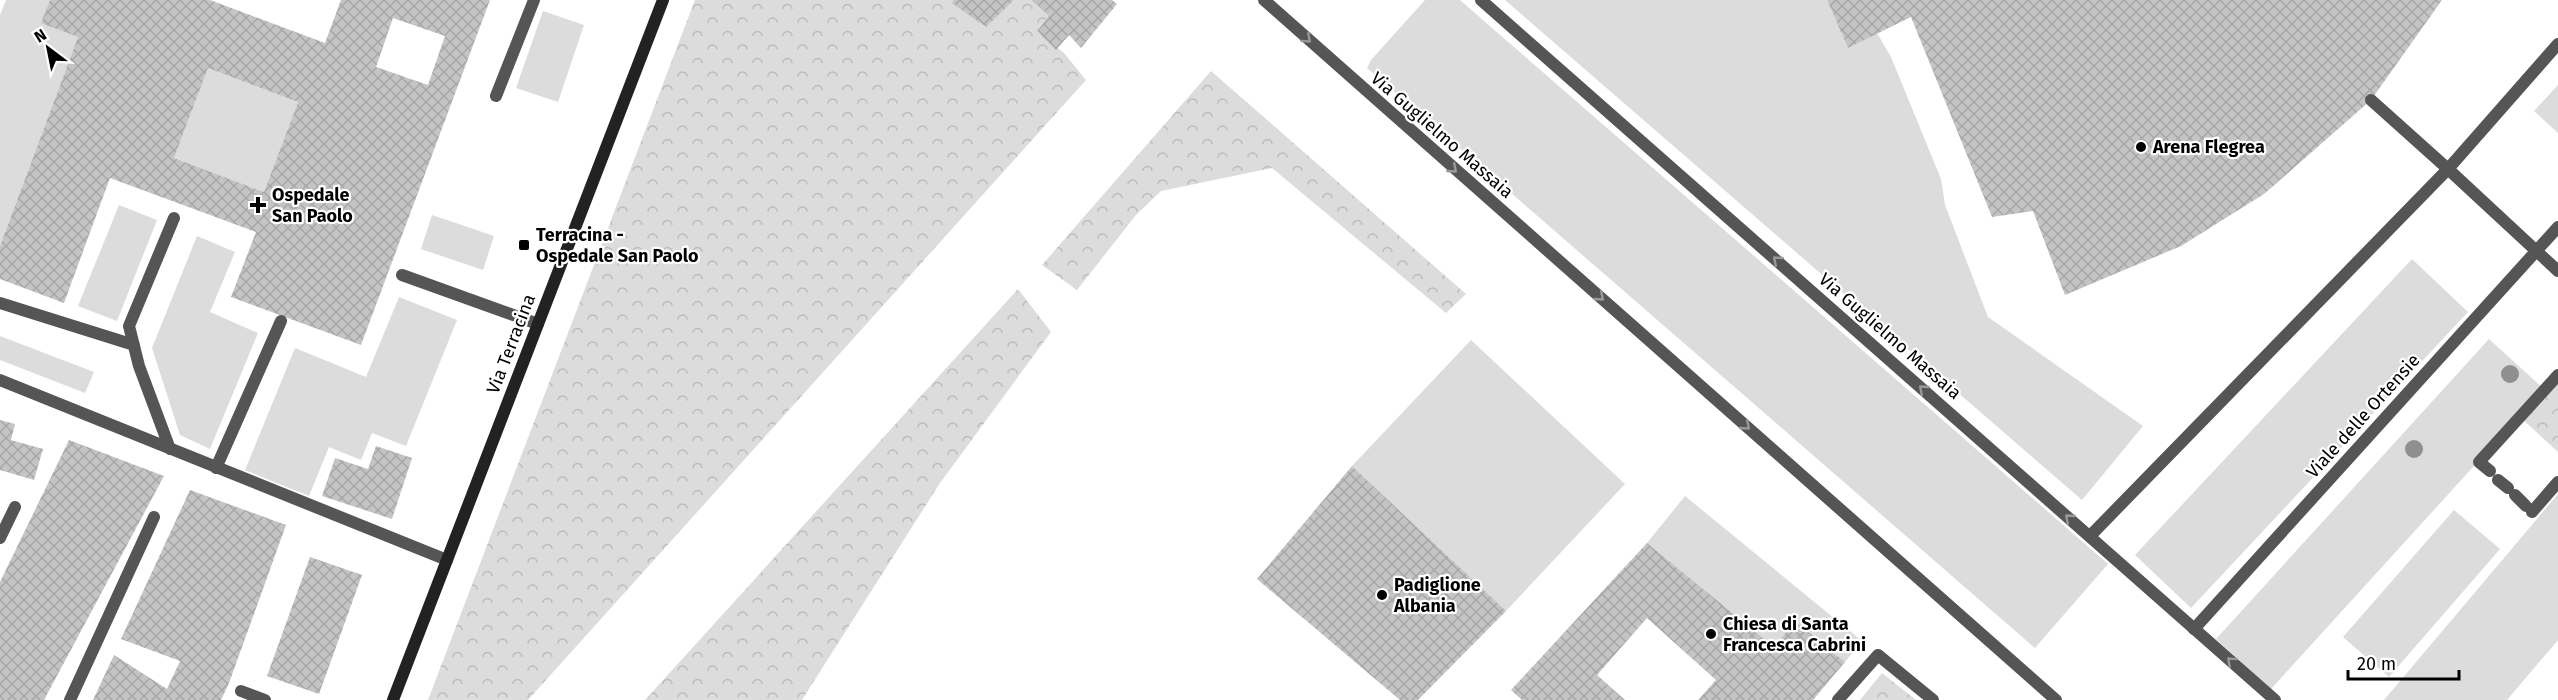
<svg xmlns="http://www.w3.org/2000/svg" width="2558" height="700" font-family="'Fira Sans',sans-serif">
	<defs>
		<pattern id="forest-crowns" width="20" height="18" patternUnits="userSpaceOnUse" patternTransform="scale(1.5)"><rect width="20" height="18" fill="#dcdcdc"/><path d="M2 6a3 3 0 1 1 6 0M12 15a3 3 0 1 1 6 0" fill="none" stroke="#bbb"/></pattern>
		<pattern id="building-cross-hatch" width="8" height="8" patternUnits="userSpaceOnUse" patternTransform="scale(1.5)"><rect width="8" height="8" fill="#c4c4c4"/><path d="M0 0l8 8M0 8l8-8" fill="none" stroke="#a7a7a7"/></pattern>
	</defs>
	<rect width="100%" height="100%" fill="#fff"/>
	<!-- grass -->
	<path fill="#dcdcdc" d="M6 0H50L42 23 78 37 0 246V15Z
		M1425 0H1460L2108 564 2035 648 1367 68 1371 60Z
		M1505 0H1827L1848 48 1877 33 1891 57 1941 179 1945 205 1988 317 2143 426 2082 500Z
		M543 11 584 25 558 102 516 88Z
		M208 68 298 102 264 192 174 158Z
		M2558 85V133L2534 111Z
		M119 205 157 220 117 321 78 306Z
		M432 215 494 236 483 270 421 249Z
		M197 236 235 252 210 312 258 333 210 449 180 435 152 348Z
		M2412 259 2468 312 2191 608 2135 555Z
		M399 297 457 320 406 446 372 433 361 460 329 447 309 496 245 470 295 348 366 377Z
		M0 336 94 372 85 393 0 360Z
		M2489 339 2544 389 2271 689 2216 639Z
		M1471 340 1625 484 1506 611 1352 466Z
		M2558 494V640L2507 700H2384Z
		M1685 496 1862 641 1845 662 1795 621 1774 647 1647 543Z
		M2454 510 2500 549 2389 677 2343 637Z"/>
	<!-- forest -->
	<path fill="url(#forest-crowns)" d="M695 0H954L985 27 1014 0H1032L1049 16 1037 31 1064 53 1086 80 528 700H428Z
		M1211 71 1466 294 1446 313 1272 168 1161 191 1136 215 1077 290 1042 265Z
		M1018 289 1051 332 940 483 802 700H645Z
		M2558 378V452L2521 418Z
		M1882 673 1916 700H1860Z"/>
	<!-- building -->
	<path fill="url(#building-cross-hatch)" fill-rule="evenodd" d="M50 0H210L325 43 341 0H490L361 345 231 297 256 232 110 178 64 303 0 279V246L78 37 41 23ZM393 18 445 36 428 85 376 67ZM208 68 298 102 264 192 174 158Z
		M954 0H1014L986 27 952 3Z
		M1032 0H1112L1117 4 1081 48 1069 35 1056 50 1037 31 1049 16Z
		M1827 0H2442L2371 100 2264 194 2181 246 2065 295 2033 211 1992 217 1911 17 1848 48Z
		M0 420 15 424 11 440 43 449 34 480 0 470Z
		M69 440 164 476 44 700H0V582Z
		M376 446 412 458 392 519 322 496 335 458 368 469Z
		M1352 466 1506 611 1418 700H1400L1257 579Z
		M190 490 286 525 229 683 221 700H93L114 655 167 689 180 661 121 639Z
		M1647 543 1774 647 1795 621 1845 662 1813 700H1698L1716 680 1647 618 1597 675 1625 700H1522L1511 690Z
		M310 557 362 575 319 694 267 676Z"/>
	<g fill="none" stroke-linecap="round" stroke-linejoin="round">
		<!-- lane -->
		<path stroke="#555" stroke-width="12" d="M1264 0 2056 700
			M1481 0 2275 700
			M496 96 534 0
			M402 275 538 324
			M0 303 134 345
			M0 380 447 560
			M170 449 139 366 129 326 174 218
			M216 468 281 321
			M0 538 15 507
			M241 691 265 700
			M70 700 154 517"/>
		<!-- street -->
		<path stroke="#555" stroke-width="12" d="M2371 100 2448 169 2558 44
			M2490 471 2479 462 2558 375
			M2498 480 2508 488
			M2515 495 2526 506
			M2532 512 2558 482
			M2090 536 2448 169 2558 271
			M2194 629 2558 227
			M1838 700 1878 655 1933 700"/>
		<!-- secondary -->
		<path stroke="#222" stroke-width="12" d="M393 700 663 0"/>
	</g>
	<!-- trees -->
	<g fill="#8f8f8f">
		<circle cx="2510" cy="374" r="9"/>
		<circle cx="2414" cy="449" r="9"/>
	</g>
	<!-- one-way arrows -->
	<defs><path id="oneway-chevron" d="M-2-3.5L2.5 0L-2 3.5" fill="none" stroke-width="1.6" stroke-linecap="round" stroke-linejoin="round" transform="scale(1.5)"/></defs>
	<g stroke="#999">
		<use href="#oneway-chevron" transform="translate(1307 39) rotate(42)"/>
		<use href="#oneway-chevron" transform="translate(1453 169) rotate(41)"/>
		<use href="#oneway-chevron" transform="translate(1777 260) rotate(-139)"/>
		<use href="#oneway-chevron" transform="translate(1600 297) rotate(41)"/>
		<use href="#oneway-chevron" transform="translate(1923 389) rotate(-139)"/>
		<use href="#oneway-chevron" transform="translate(1746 426) rotate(41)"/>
		<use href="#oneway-chevron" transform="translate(2069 518) rotate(-139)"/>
		<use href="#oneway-chevron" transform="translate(2231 661) rotate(-138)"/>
	</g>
	<!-- markers -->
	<g fill="#000" stroke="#fff" stroke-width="2">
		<circle cx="2141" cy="147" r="6"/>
		<path d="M255 196h6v6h6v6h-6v6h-6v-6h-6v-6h6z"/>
		<rect x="518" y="239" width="12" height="12" rx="3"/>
		<circle cx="1382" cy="595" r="6"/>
		<circle cx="1711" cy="634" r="6"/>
	</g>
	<g text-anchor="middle" stroke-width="4.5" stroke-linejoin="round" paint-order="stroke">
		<!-- street labels -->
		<g font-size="18" fill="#000" stroke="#fff">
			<text transform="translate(1442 135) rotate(41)" y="6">Via Guglielmo Massaia</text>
			<text transform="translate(1890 336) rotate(41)" y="6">Via Guglielmo Massaia</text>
			<text transform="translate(511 344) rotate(-69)" y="6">Via Terracina</text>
			<text transform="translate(2363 416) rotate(-48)" y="6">Viale delle Ortensie</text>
		</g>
		<!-- poi labels -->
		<g font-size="18" font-weight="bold" fill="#000" stroke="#fff" text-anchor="start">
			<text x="2153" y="153">Arena Flegrea</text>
			<text x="272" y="201">Ospedale<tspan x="272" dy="21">San Paolo</tspan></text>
			<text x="536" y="241">Terracina -<tspan x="536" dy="21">Ospedale San Paolo</tspan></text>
			<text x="1394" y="591">Padiglione<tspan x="1394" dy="21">Albania</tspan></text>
			<text x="1723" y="630">Chiesa di Santa<tspan x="1723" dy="21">Francesca Cabrini</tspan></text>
		</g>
	</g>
	<!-- north arrow -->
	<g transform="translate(48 48) rotate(328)" stroke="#ffffff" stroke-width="4.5" paint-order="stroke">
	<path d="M0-4.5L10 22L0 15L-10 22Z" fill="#000000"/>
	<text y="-9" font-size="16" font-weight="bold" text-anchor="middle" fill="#000000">N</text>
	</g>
	<!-- scale -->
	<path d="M2348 670v9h111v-9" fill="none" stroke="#000000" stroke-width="3"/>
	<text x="2357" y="670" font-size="18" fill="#000000" stroke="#ffffff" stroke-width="4.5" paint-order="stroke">20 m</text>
</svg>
